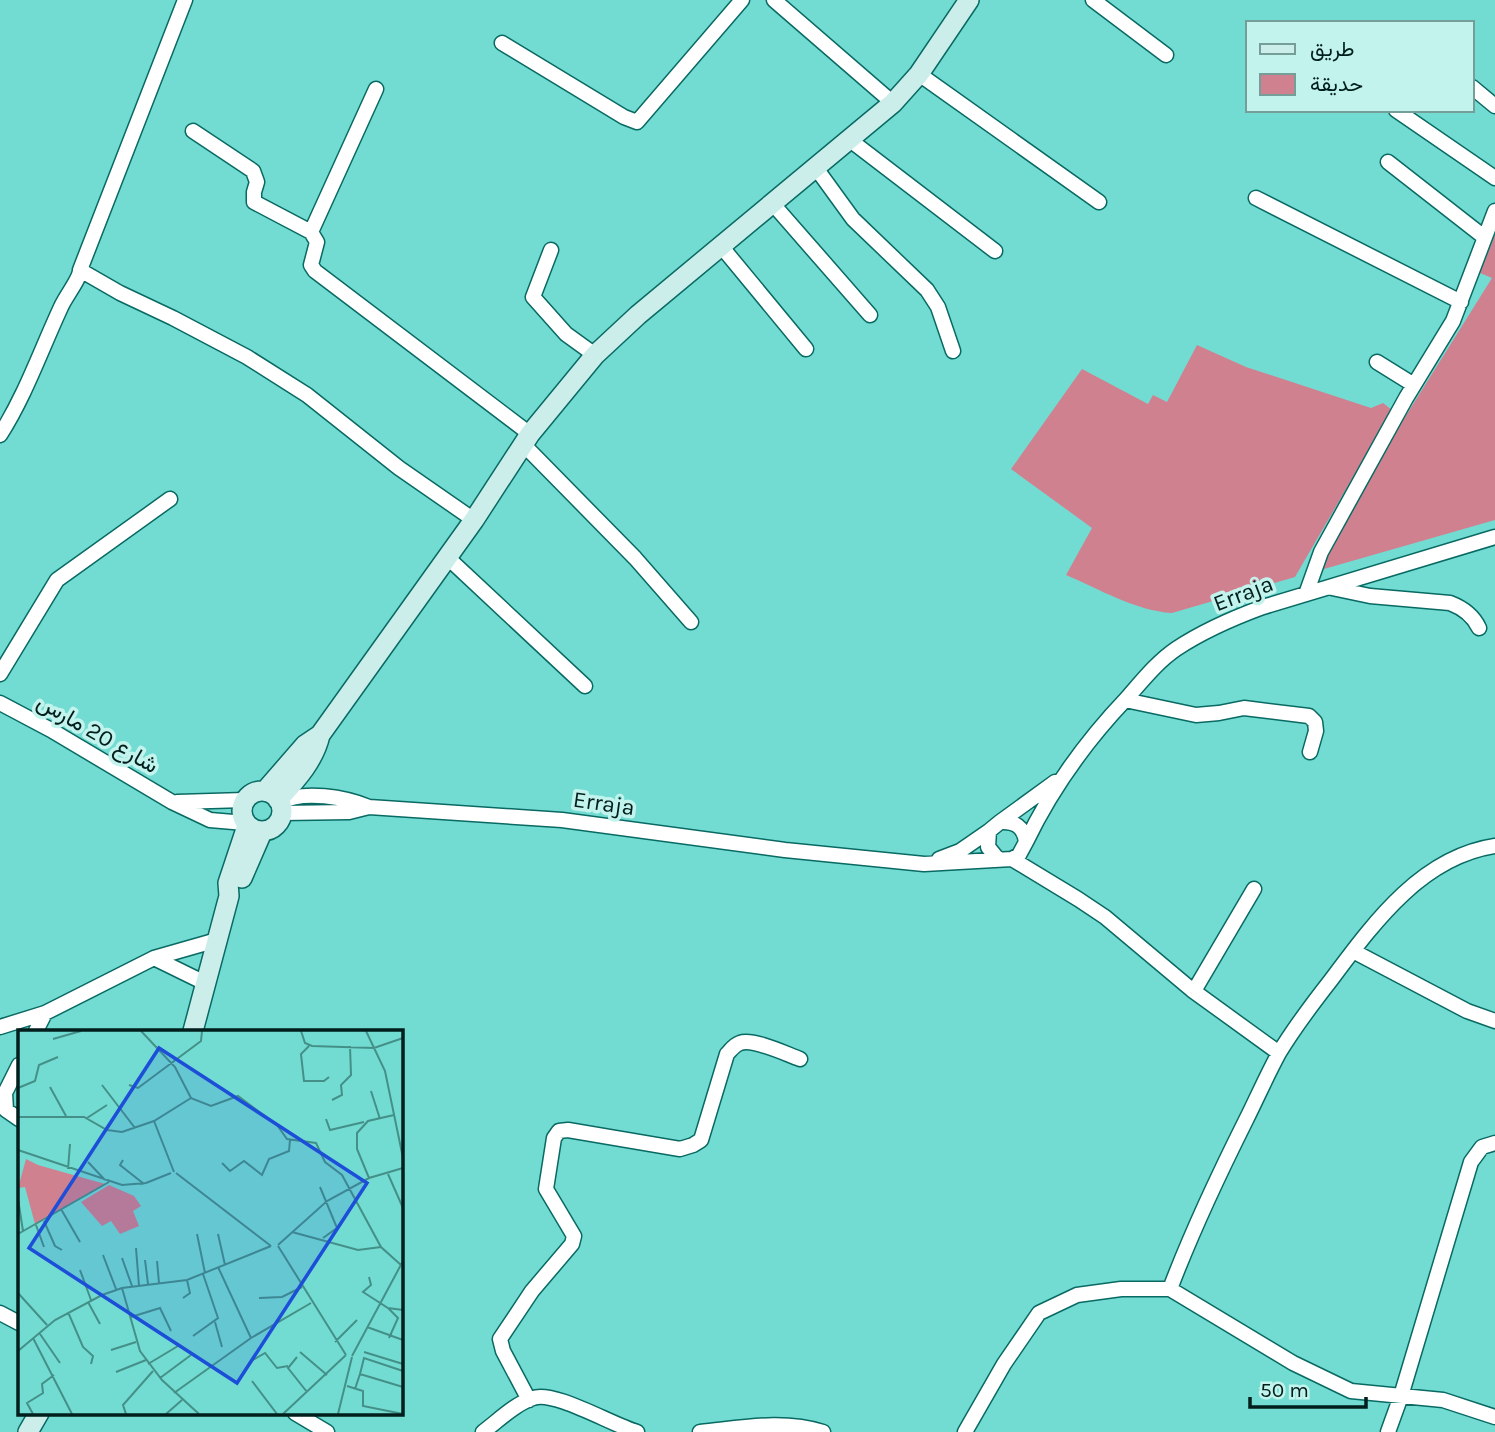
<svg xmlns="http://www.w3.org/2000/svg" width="1495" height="1432" font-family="Karla,Vazirmatn,sans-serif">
	<rect width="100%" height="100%" fill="#72dcd2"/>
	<!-- green -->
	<path fill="#d08190" d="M1495 235V520L1324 569 1322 560 1390 441 1492 278 1480 273Z
		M1197 345 1246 367 1371 408 1383 403 1392 410 1295 577 1172 613C1136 611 1099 589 1066 575L1092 528 1011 469 1082 369 1148 404 1153 395 1167 402Z"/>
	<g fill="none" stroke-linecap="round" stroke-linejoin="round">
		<!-- minor casing -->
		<g stroke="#096963" stroke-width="17">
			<path id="minor" d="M185 0 80 270 120 293 173 318 247 357 307 395 399 468 474 520
				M774 0 893 103
				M1093 0 1166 55
				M502 43 624 117 637 122 742 0
				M919 74 1099 202
				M1472 87 1495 106
				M376 89 311 232 317 242 311 265 315 271 530 434
				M1396 110 1495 178
				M193 131 253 171 257 182 254 192V202L311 232
				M850 140 995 251
				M1388 162 1484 237
				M816 168 853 219 927 290 938 307 953 351
				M1256 198 1461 302
				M773 204 870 315
				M721 246 806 349
				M551 250 533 297 566 334 595 355
				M1377 362 1414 385
				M0 435C25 396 41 350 61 307 65 297 80 279 80 270
				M523 444 635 558 691 622
				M447 557 585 686
				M1332 588 1370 596 1450 603C1463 608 1473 615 1479 628
				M1306 594 1321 552 1406 398 1453 321 1495 211
				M0 674 57 580 170 499
				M1125 700 1196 715 1219 713 1244 708 1309 716 1315 722 1316 731 1310 752
				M0 703 51 730 172 802 210 820 245 823
				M177 802 245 800
				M280 802C304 790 345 797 369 807L562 820 785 850 924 864 1012 859 1019 855 1026 842C1024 827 1015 821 1000 822L989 831 988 847 997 858
				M282 813 349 812 369 807
				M1000 822 1055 782
				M1026 842C1052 788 1086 741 1127 698 1142 681 1157 662 1176 649 1203 631 1233 618 1263 607L1495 537
				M939 859 960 851 989 831
				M1012 859 1078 899 1105 917 1192 990 1279 1053
				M1353 951 1467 1011 1495 1021
				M154 958 205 983
				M1194 991 1254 889
				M0 1027 45 1013 154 958 217 940
				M36 1031 45 1013
				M19 1065 5 1093 6 1110 19 1119
				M1170 1289 1293 1363 1351 1391 1443 1400 1495 1417
				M0 1313 19 1323
				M529 1400 503 1351 500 1339 532 1291 572 1244 574 1236 546 1189 554 1138 559 1131 568 1130 680 1149 693 1145 701 1140 727 1054C731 1050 734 1045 740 1043 753 1038 786 1054 800 1059
				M295 1413 327 1432
				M483 1432C499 1420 515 1404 533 1398 554 1390 612 1425 637 1432
				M700 1432C741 1428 783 1419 823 1432
				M965 1432 1004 1364 1039 1313 1077 1295 1121 1289H1170C1192 1231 1218 1176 1246 1120 1257 1098 1267 1075 1279 1053 1294 1028 1313 1003 1331 980 1373 924 1421 857 1495 846
				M1388 1432 1401 1396 1471 1162 1482 1147 1495 1143"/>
		</g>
		<!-- secondary casing -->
		<g stroke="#096963" stroke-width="22">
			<path id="secondary" d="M242 811a20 20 0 1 1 40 0a20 20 0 1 1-40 0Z
				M265 791 305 745 320 735 474 520 530 434 595 355 638 315 893 103 919 74 969 0
				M278 800C296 780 314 761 320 735
				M242 878 262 832
				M193 1031 229 896 228 883 247 826
				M28 1432 39 1413"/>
		</g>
		<!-- minor -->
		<use href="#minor" stroke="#fff" stroke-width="14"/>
		<!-- secondary -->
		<use href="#secondary" stroke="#cbeeeb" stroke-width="19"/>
	</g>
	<g text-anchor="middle" stroke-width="7" stroke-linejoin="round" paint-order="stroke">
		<!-- street labels -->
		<g font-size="23" fill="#001e1b" stroke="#c3f3ed">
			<text transform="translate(1243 593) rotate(-21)" y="8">Erraja</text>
			<text transform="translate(98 733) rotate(30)" y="8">شارع 20 مارس</text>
			<text transform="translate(604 803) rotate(8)" y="8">Erraja</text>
		</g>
	</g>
	<!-- overview -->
	<g transform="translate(18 1030)">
		<rect width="385" height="385" fill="#72dcd2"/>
		<path d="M8 129 20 135 87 154 17 194 7 157 0 158ZM91 155 116 166 123 176 115 181 121 196 102 204 93 191 84 196 63 172Z" fill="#d08190"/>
		<path fill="none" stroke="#449089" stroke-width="2" d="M123 1 157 37 173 68M283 1 287 13 294 16 356 18 385 8M348 1 367 41 385 128M35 9 63 1M291 16 283 24 286 51H306L311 47M84 55 117 98M111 55 120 58 183 11 184 1M32 57 48 86M0 58 17 51 21 35 40 27M353 61 362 89M314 70 324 65 323 55 333 45 332 16M0 87H66L89 100 104 102 136 91 173 68 193 76 220 66 259 95 269 109 298 113 307 132 324 145 363 217 383 235M69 88 89 75M308 89 312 100 346 92M136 91 156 142M0 120 104 155 128 153 153 143M105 130 102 135 126 154M70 132 87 150M204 133 212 141 226 131 244 145 251 129 271 121 272 110M50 139 52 114M158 143 253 216M370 144 385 178M351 148 339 119V103L350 91 376 85M302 157 319 198 305 208M0 169 5 201M43 179 62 212M26 191 37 216 44 220M18 195 26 217M274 202 340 220 363 217M0 204 91 152M179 204 187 243M200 204 207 235M260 215 309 171 351 148 385 138M260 216 328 325M118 218 121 256M85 225 98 259M104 228 114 256M127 230 130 254M139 231 141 253M62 240 73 270M351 247 353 255 345 262 370 278 385 280M104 258 122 321 144 350 181 384M0 263 29 295M165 268 172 263 169 250M241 268 264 267 284 257M70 272 82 294M370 278 380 288 371 308M50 282 65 317 75 326 73 334M113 287 142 278 153 301M197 292 204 317M349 297 385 310M22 304 42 333M175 306 200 288 185 244M15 308 54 384M233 308 293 273M317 312 339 290M93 320 118 312M0 321 37 290 84 265 104 258 169 250 253 216M282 322 309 345M346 322 385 334M334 326 385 231M279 327 270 338 289 362M233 331 247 323 259 338 270 336M130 334 160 316M98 342 128 330M342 344 346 328 385 341M142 348 173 325M234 351 259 384M329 356 345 361V376L385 384M337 359 342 344 385 357M156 363 233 308 200 237M15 384 9 373 25 363 24 354 36 345M108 384 105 375 135 341M148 384 164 370M265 384 328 325M320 384 334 327"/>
		<path fill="#1d4ed8" fill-opacity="0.15" stroke="#1d4ed8" stroke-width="3.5" d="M141 18 349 153 219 353 11 218Z"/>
		<rect width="385" height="385" fill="none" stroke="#001e1b" stroke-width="3.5"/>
	</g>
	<!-- legend -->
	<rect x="1246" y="21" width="228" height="91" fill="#c3f3ed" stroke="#759e99" stroke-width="2"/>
	<rect x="1260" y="44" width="35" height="10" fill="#cbeeeb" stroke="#759e99" stroke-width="2"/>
	<text x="1310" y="56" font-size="21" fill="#001e1b">طريق</text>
	<rect x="1260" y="74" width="35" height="21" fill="#d08190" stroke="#759e99" stroke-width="2"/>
	<text x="1310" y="91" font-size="21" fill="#001e1b">حديقة</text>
	<!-- scale -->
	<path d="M1250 1397v10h116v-10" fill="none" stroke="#001e1b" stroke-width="3.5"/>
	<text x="1260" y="1397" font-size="21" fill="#001e1b" stroke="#c3f3ed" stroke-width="5" paint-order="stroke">50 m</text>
</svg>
